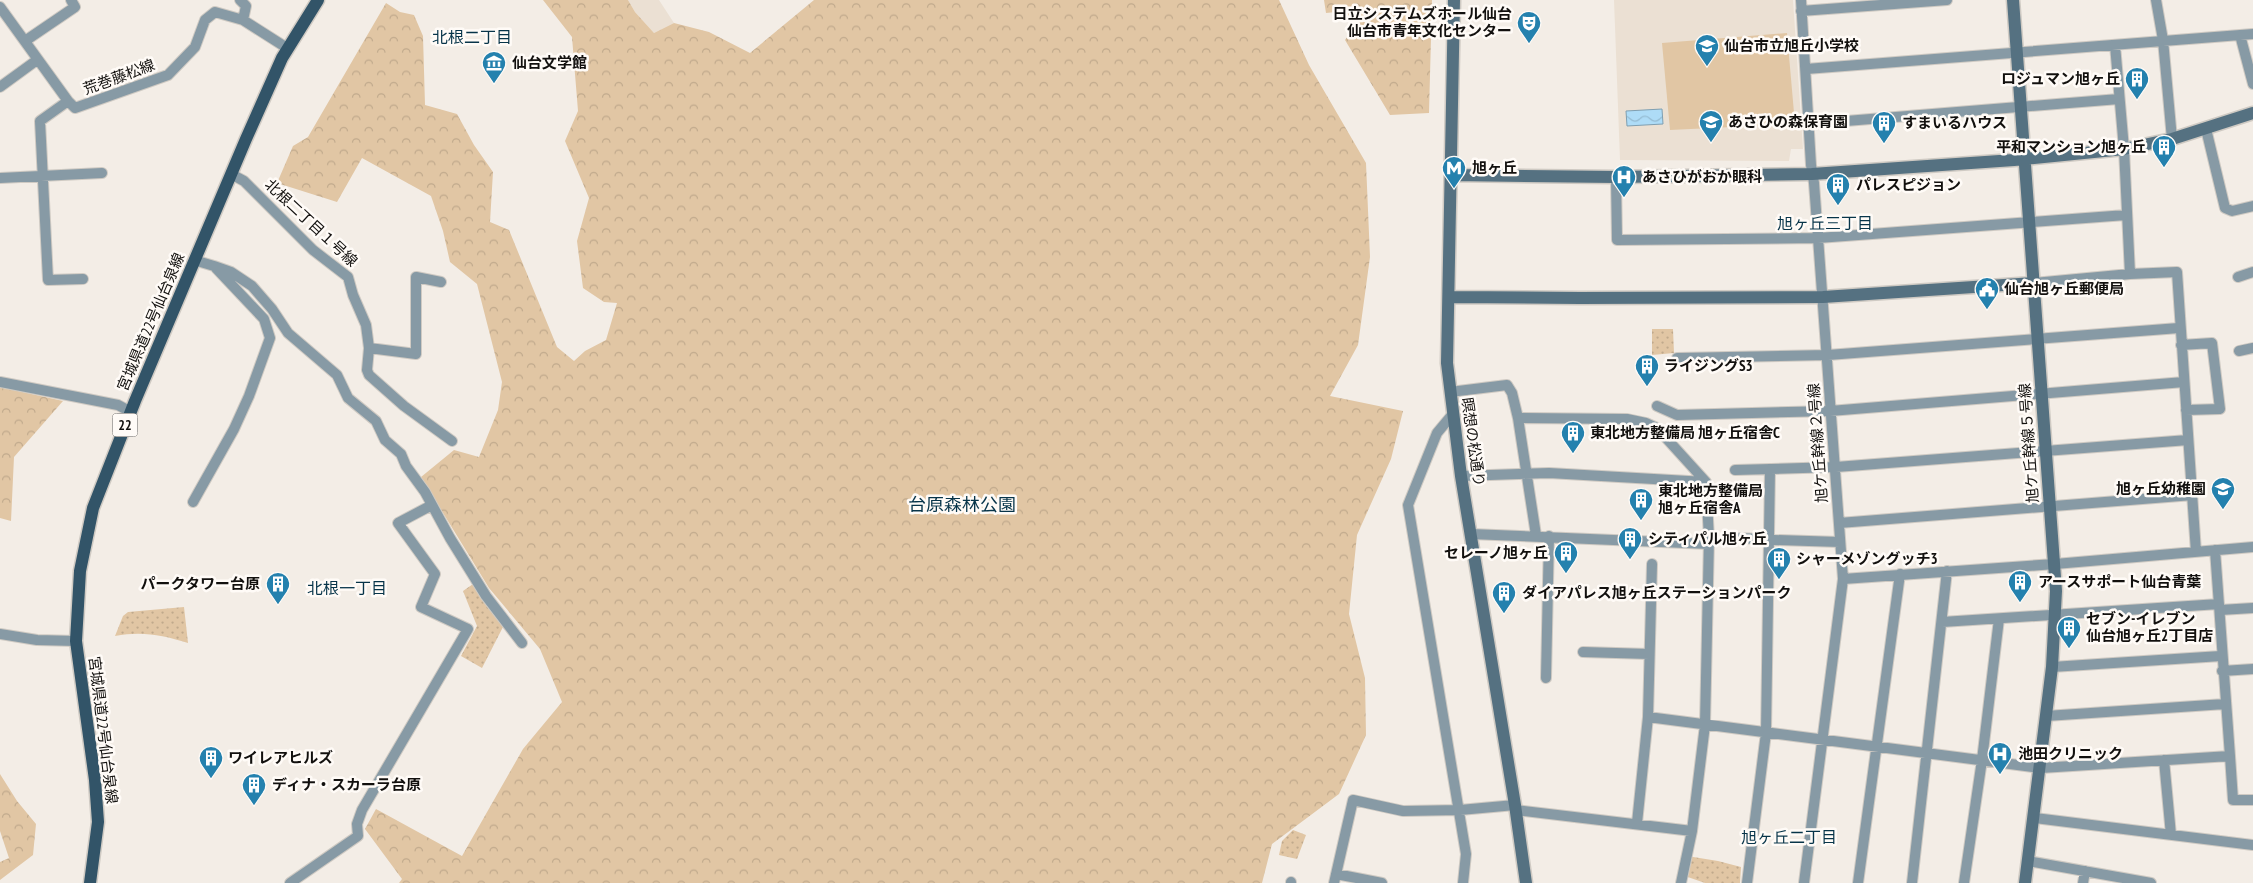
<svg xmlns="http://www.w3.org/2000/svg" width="2253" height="883" font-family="'PT Sans Narrow','Noto Sans JP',sans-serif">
	<defs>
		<pattern id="grass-dots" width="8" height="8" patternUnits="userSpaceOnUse" patternTransform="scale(1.25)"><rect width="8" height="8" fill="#e1c6a4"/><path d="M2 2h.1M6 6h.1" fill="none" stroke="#c0a98c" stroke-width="1.8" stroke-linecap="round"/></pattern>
		<pattern id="forest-crowns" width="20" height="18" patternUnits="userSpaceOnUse" patternTransform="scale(1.25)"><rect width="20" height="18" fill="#e1c6a4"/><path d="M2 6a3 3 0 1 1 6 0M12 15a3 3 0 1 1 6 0" fill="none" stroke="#c0a98c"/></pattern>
		<pattern id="water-waves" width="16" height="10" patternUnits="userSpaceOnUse" patternTransform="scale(1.25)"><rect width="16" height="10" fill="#aedcf7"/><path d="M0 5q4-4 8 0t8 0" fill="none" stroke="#95bcd3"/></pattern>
	</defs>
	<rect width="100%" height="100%" fill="#f3ede6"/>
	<!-- built -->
	<path fill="#ebe0d3" d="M628 0H659L674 23 654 33 635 12Z
		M1614 0H1793L1803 149H1791L1789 161 1620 160Z"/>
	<!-- grass -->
	<path fill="url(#grass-dots)" d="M1652 329H1673L1674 353 1652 355Z
		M473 584 503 627 482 668 461 656 477 626 463 591Z
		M184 607 188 643C162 635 142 631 115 636L123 616 128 612Z
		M1293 830 1306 835 1297 859 1279 855 1282 841Z
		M1687 856 1718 861 1741 867 1740 883H1705L1682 875Z"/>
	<!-- forest -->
	<path fill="url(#forest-crowns)" d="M543 0H628L635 12 654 33 674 23 709 32 750 53 814 0H1279L1309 65 1366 163 1370 257 1358 345 1330 396 1403 411 1391 459 1357 535 1349 614 1365 678 1366 735 1339 794 1272 844 1262 883H399L402 879 365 829 376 809 462 856 523 749 562 702 540 649 489 588 421 477 454 450 479 457 498 410 502 382 477 284 450 262 443 231 431 196 362 158 337 202 277 183 293 146 308 137 386 3 400 12 414 15 423 36 425 105 457 114 474 145 493 172 490 222 509 230 557 347 574 361 585 351 606 340 617 303 604 302 583 288 577 241 589 198 565 141 578 111 572 37Z
		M1324 0H1432L1429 113 1390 115 1345 40 1355 27 1346 11 1326 13Z
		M0 387 63 401 14 457 11 521 0 518Z
		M0 774 17 801 36 824 33 855 0 880V862L9 858 0 831Z"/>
	<!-- garden -->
	<path fill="#e1c6a4" d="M1787 33 1795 124 1670 130 1662 43Z"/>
	<!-- water -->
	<path fill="url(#water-waves)" stroke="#7f9fb1" d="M1662 109 1663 124 1627 126 1626 111Z"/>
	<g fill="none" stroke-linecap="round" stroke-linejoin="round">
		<!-- street casing -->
		<g stroke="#cfcac3" stroke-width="12">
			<path id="street" d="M240 0 246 6 243 20
				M1801 0 1811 165 1814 183 1843 579 1804 883
				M2156 0 2163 40 2172 139
				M0 7 68 101 75 108 168 75 195 47 205 20 215 12 243 20 287 48
				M1801 11 1947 0
				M2240 35 2253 84
				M25 41 75 7 71 0
				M2115 45 2124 149 2130 274 2177 272 2196 552
				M1806 69 2253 34
				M0 87 37 60
				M68 101 40 121 48 280 83 279
				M1809 124 2119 99
				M2206 129 2225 208 2232 211 2253 206
				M231 174 244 181 313 250 348 277 353 295 366 325 369 348 367 370 369 375 404 406 452 441
				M1616 177 1617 240 1818 238 2126 215
				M0 178 102 173
				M214 266 231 272 252 286 272 309 288 333 337 375 348 398 376 421 385 440 401 454 406 466 425 492 450 538 486 596 522 643
				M2238 277 2253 272
				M2034 283 2130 274
				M2181 345 2212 343 2220 409 2186 410
				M369 348 416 354V277L441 282
				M2239 351 2253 348
				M1677 358 1828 355 2179 328
				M0 382 118 405 131 412
				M1450 392 1507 385 1512 393 1518 418 1536 535
				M1657 406 1677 415 1830 411 2184 382
				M1452 415 1437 433 1408 505 1466 854 1463 883
				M1518 418 1627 419 1646 423 1657 428 1706 482 1709 538 1705 725 1692 831 1681 883
				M1735 470 1836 467 2188 440
				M1461 476 1549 473 1706 482
				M193 502 234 429 249 396 270 338 264 319 214 266 194 260
				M1839 523 2193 495
				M1471 534 1709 544
				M1730 538 1768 539
				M1774 540 1840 542
				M1843 579 2055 564 2253 547
				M2220 610 2253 608
				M1942 622 2219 604
				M0 634 37 640 76 641
				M1583 652 1649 654
				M2052 667 2221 656
				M2222 671 2253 669
				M1546 678 1549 536
				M2046 716 2225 704
				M1648 717 2041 768 2230 756 2215 550
				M2230 756 2233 800H2253
				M2164 760 2171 835
				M1516 810 1692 831
				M2035 818 2253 845
				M1637 823 1648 717 1652 564
				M2028 861 2151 883
				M1336 874 1382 883
				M290 883 358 836 357 824 362 810 468 629 421 607 435 574 398 523 432 505
				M1291 883V882
				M1334 883 1353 800 1403 811 1460 810 1515 805
				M1747 883 1766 733 1770 469
				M1858 883 1900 574
				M1912 883 1947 571
				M1964 883 1982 760 1999 619
				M2083 883 2085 871"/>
		</g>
		<!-- secondary casing -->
		<g stroke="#cfcac3" stroke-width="15">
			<path id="secondary" d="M1454 0 1447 363 1461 476 1515 805 1526 883
				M2013 0 2056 591 2052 667 2025 883
				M1451 175 1616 177 1812 174 2014 160 2124 149 2172 139 2253 113
				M1449 297 1580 298 1823 297 2034 283"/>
		</g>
		<!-- primary casing -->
		<g stroke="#cfcac3" stroke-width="15">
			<path id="primary" d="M90 883 98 822 95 780 76 641 80 571 93 508 135 401 246 139 282 58 318 0"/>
		</g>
		<!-- street -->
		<use href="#street" stroke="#879aa5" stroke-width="10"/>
		<!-- secondary -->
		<use href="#secondary" stroke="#557181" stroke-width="12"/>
		<!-- primary -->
		<use href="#primary" stroke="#325468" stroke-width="12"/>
	</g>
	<!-- icons -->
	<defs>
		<g id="theatre-pin" transform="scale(1.25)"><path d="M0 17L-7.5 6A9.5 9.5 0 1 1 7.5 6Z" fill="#2481ae" stroke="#fffbf7"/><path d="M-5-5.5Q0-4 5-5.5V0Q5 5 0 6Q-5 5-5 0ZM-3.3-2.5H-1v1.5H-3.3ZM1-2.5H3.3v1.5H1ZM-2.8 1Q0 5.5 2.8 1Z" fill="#fff"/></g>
		<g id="school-pin" transform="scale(1.25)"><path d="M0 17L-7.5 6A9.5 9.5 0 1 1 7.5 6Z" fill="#2481ae" stroke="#fffbf7"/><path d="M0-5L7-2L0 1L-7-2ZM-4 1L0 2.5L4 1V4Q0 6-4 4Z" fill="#fff"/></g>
		<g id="museum-pin" transform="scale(1.25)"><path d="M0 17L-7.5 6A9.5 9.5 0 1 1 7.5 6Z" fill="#2481ae" stroke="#fffbf7"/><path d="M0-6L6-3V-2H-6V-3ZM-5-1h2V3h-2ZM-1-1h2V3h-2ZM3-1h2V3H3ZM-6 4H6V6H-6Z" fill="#fff"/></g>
		<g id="building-pin" transform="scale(1.25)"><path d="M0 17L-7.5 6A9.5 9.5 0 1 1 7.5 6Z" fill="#2481ae" stroke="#fffbf7"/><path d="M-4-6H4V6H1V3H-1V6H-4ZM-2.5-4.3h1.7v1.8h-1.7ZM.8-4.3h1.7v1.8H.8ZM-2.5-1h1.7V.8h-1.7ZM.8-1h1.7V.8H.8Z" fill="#fff"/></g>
		<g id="metro-pin" transform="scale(1.25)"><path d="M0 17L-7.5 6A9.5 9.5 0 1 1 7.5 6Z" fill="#2481ae" stroke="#fffbf7"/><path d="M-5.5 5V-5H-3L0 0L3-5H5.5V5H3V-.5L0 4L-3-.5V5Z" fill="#fff"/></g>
		<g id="hospital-pin" transform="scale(1.25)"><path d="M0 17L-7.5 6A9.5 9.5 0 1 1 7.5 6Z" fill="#2481ae" stroke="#fffbf7"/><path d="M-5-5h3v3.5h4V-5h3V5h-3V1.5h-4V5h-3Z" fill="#fff"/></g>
		<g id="civic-pin" transform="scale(1.25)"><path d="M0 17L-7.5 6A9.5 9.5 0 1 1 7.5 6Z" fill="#2481ae" stroke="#fffbf7"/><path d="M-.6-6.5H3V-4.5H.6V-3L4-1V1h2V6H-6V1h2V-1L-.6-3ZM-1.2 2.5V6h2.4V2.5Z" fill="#fff"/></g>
	</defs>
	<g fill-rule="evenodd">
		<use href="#theatre-pin" x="1529" y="23"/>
		<use href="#school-pin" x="1707" y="46"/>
		<use href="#museum-pin" x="494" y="63"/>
		<use href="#building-pin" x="2137" y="79"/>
		<use href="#school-pin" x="1711" y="122"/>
		<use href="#building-pin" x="1884" y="123"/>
		<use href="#building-pin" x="2164" y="147"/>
		<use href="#metro-pin" x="1454" y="168"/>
		<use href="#hospital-pin" x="1624" y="177"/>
		<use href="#building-pin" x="1838" y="185"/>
		<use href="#civic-pin" x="1987" y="289"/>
		<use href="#building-pin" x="1647" y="366"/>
		<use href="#building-pin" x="1573" y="433"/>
		<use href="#school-pin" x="2223" y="489"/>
		<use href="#building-pin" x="1641" y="500"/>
		<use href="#building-pin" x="1630" y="539"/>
		<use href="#building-pin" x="1566" y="553"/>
		<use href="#building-pin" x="1779" y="559"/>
		<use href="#building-pin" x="2020" y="582"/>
		<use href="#building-pin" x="278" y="584"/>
		<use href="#building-pin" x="1504" y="593"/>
		<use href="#building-pin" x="2069" y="628"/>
		<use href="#hospital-pin" x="2000" y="754"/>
		<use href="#building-pin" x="211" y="758"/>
		<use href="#building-pin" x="254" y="785"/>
	</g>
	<g text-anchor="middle" stroke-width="5" stroke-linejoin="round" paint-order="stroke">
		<!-- shield labels -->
		<rect fill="#fffbf7" stroke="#595654" stroke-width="1" x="112.5" y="413.5" width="25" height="23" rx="4"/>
		<g font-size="14" font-weight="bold" fill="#12100e">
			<text x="125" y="430">22</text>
		</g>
		<!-- poi labels -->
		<g font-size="15" font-weight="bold" fill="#12100e" stroke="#fffbf7" text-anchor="start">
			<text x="1512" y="19" text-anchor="end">日立システムズホール仙台<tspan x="1512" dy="17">仙台市青年文化センター</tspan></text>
			<text x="1724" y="51">仙台市立旭丘小学校</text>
			<text x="512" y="68">仙台文学館</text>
			<text x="2120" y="84" text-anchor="end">ロジュマン旭ヶ丘</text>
			<text x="1728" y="127">あさひの森保育園</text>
			<text x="1902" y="128">すまいるハウス</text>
			<text x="2146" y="152" text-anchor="end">平和マンション旭ヶ丘</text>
			<text x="1472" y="173">旭ヶ丘</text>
			<text x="1642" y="182">あさひがおか眼科</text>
			<text x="1856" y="190">パレスピジョン</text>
			<text x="2004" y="294">仙台旭ヶ丘郵便局</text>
			<text x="1664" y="371">ライジングS3</text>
			<text x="1590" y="438">東北地方整備局 旭ヶ丘宿舎C</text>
			<text x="2206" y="494" text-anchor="end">旭ヶ丘幼稚園</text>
			<text x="1658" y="496">東北地方整備局<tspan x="1658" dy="17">旭ヶ丘宿舎A</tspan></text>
			<text x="1648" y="544">シティパル旭ヶ丘</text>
			<text x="1548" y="558" text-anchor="end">セレーノ旭ヶ丘</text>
			<text x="1796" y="564">シャーメゾングッチ3</text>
			<text x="2038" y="587">アースサポート仙台青葉</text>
			<text x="260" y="589" text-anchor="end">パークタワー台原</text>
			<text x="1522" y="598">ダイアパレス旭ヶ丘ステーションパーク</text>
			<text x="2086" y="624">セブン-イレブン<tspan x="2086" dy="17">仙台旭ヶ丘2丁目店</tspan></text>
			<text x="2018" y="759">池田クリニック</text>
			<text x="228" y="763">ワイレアヒルズ</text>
			<text x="272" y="790">ディナ・スカーラ台原</text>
		</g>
		<!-- street labels -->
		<g font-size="15" fill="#12100e" stroke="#fffbf7">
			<text transform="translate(119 77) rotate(-20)" y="5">荒巻藤松線</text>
			<text transform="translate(311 223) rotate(43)" y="5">北根二丁目１号線</text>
			<text transform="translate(151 322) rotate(-67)" y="5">宮城県道22号仙台泉線</text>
			<text transform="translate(1473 442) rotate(82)" y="5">瞑想の松通り</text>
			<text transform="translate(1818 443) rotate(-94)" y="5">旭ケ丘幹線２号線</text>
			<text transform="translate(2029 443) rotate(-94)" y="5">旭ケ丘幹線５号線</text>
			<text transform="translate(103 730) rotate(83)" y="5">宮城県道22号仙台泉線</text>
		</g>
		<!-- neighbourhood labels -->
		<g font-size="16" fill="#073449" stroke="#fffbf7">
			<text x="472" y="43">北根二丁目</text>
			<text x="1825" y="229">旭ヶ丘三丁目</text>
			<text x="347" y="594">北根一丁目</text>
			<text x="1789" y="843">旭ヶ丘二丁目</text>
		</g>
		<!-- quarter labels -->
		<g font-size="18" fill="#073449" stroke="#fffbf7">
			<text x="962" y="511">台原森林公園</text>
		</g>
	</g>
</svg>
